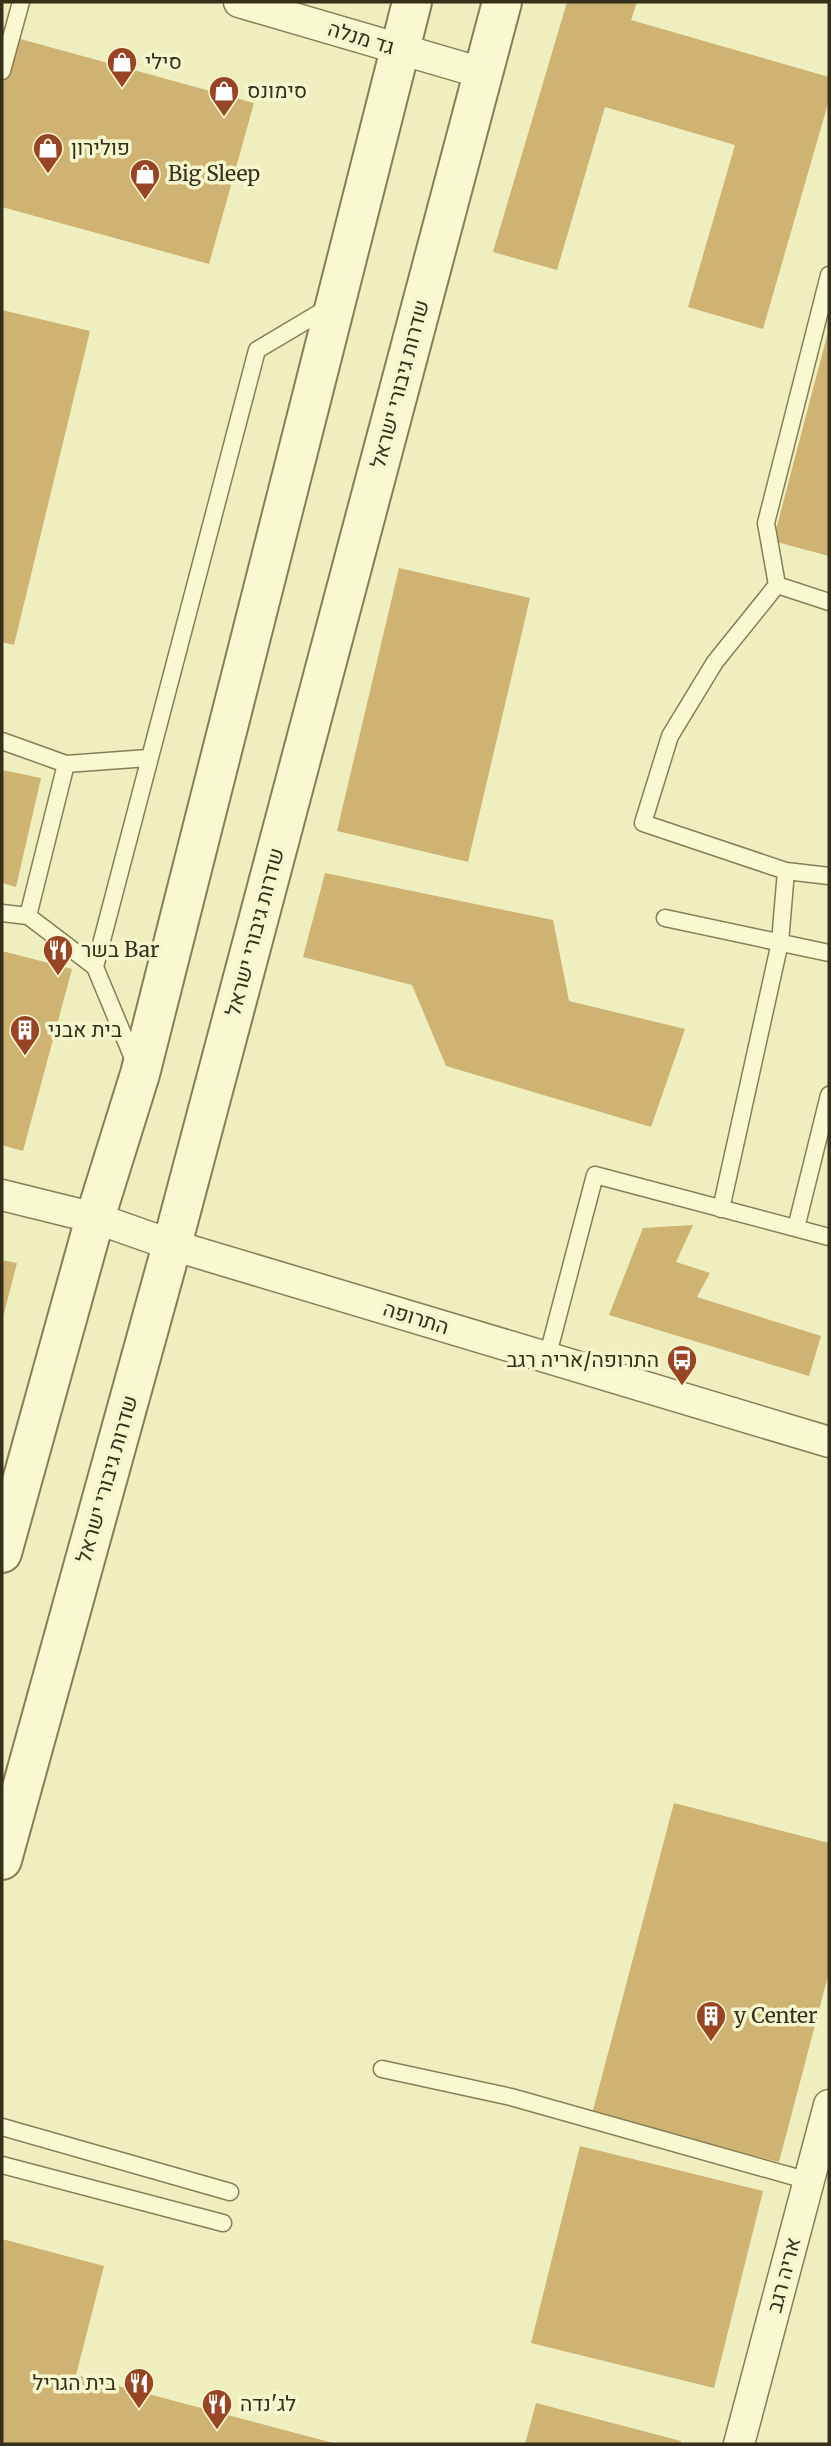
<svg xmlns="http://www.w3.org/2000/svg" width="831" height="2446" font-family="Merriweather,Heebo,serif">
	<rect width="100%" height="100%" fill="#efeebe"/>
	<!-- building -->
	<path fill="#ceb372" d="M567 2H637L631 20 829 77V100L763 329 688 307 735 145 605 107 557 270 493 252Z
		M2 34 254 103 209 264 2 207Z
		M2 310 90 331 14 645 2 642Z
		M828 332H829V556L773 541Z
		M399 568 530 598 468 862 337 831Z
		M2 770 41 778 16 887 2 883Z
		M325 873 553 920 569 1001 685 1029 651 1127 446 1066 412 985 303 957Z
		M2 951 72 969 23 1151 2 1145Z
		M693 1225 676 1262 710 1273 697 1297 821 1336 809 1376 609 1315 643 1228Z
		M2 1260 17 1263 3 1317H2Z
		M674 1803 829 1843V1972L779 2162 592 2114Z
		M580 2146 763 2191 714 2388 531 2343Z
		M2 2239 104 2266 76 2375 337 2444H2Z
		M536 2403 681 2441V2444H525Z"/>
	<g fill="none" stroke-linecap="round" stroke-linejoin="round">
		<!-- service casing -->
		<g stroke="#877e56" stroke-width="19">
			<path id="service" d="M2 71 21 2
				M777 585 766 523 829 275
				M829 602 777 585 715 662 670 736 643 823 786 871 829 876
				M2 741 66 764
				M2 913 28 916
				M665 918 829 953
				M95 967 28 916 66 764 148 758
				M135 1063 95 967 257 350 331 306
				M721 1209 780 942 786 871
				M796 1228 829 1095
				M547 1358 595 1175 829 1237
				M382 2069 511 2097 809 2181
				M2 2127 230 2192
				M2 2165 223 2223"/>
		</g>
		<!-- minor casing -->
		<g stroke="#877e56" stroke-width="33">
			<path id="minor" d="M239 2 482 73
				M2 1195 95 1218 172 1245 829 1442
				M739 2444 829 2105"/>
		</g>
		<!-- tertiary casing -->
		<g stroke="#877e56" stroke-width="42">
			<path id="tertiary" d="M2 1553 95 1218 140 1074 412 2
				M2 1860 172 1245 502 2"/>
		</g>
		<!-- service -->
		<use href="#service" stroke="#f9f9d1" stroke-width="16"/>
		<!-- minor -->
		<use href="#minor" stroke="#f9f9d1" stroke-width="30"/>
		<!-- tertiary -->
		<use href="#tertiary" stroke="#f9f9d1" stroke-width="38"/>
	</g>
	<!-- icons -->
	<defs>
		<g id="shop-pin" transform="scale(1.575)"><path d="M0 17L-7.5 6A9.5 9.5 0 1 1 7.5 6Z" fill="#974525" stroke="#f6f6cd"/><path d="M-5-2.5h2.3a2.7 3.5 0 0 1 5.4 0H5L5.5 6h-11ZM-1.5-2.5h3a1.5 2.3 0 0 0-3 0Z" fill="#fff"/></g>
		<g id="restaurant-pin" transform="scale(1.575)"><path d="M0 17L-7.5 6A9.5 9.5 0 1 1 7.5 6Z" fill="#974525" stroke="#f6f6cd"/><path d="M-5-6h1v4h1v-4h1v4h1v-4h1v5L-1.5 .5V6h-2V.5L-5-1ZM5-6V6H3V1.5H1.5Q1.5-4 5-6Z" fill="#fff"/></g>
		<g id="building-pin" transform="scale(1.575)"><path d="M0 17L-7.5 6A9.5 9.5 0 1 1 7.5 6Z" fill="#974525" stroke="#f6f6cd"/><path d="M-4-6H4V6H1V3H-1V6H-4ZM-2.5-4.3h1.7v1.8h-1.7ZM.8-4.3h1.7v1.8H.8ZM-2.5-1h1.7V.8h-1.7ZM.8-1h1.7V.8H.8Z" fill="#fff"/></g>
		<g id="bus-pin" transform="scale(1.575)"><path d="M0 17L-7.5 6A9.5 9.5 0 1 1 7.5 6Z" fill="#974525" stroke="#f6f6cd"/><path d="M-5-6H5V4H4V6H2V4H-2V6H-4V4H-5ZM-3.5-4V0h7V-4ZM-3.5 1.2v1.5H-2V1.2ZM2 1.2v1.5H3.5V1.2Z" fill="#fff"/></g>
	</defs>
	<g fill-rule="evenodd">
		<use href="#shop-pin" x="122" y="62"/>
		<use href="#shop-pin" x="224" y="91"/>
		<use href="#shop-pin" x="48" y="148"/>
		<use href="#shop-pin" x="145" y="174"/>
		<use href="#restaurant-pin" x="58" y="950"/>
		<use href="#building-pin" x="25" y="1030"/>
		<use href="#bus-pin" x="682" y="1360"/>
		<use href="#building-pin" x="711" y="2016"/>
		<use href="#restaurant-pin" x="139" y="2383"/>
		<use href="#restaurant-pin" x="217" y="2404"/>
	</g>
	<g text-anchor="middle" stroke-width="7" stroke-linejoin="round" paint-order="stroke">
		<!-- street labels -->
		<g font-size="21" fill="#36301b" stroke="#f6f6cd">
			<text transform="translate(361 38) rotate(17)" y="7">גד מנלה</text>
			<text transform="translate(400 384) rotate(-75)" y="7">שדרות גיבורי ישראל</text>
			<text transform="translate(255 932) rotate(-75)" y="7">שדרות גיבורי ישראל</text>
			<text transform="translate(416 1318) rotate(17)" y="7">התרופה</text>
			<text transform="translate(107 1479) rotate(-74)" y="7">שדרות גיבורי ישראל</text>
			<text transform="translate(784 2275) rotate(-75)" y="7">אריה רגב</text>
		</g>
		<!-- poi labels -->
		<g font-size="21" fill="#36301b" stroke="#f6f6cd" text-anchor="start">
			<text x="145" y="69">סילי</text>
			<text x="247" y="98">סימונס</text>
			<text x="71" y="155">פולירון</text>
			<text x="168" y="181">Big Sleep</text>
			<text x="81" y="957">בשר Bar</text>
			<text x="48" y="1037">בית אבני</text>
			<text x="659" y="1367" text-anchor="end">התרופה/אריה רגב</text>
			<text x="734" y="2023">y Center</text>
			<text x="116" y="2390" text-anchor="end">בית הגריל</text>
			<text x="240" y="2411">לג'נדה</text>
		</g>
	</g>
	<!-- border -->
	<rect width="831" height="2446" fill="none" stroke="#36301b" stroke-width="7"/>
</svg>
